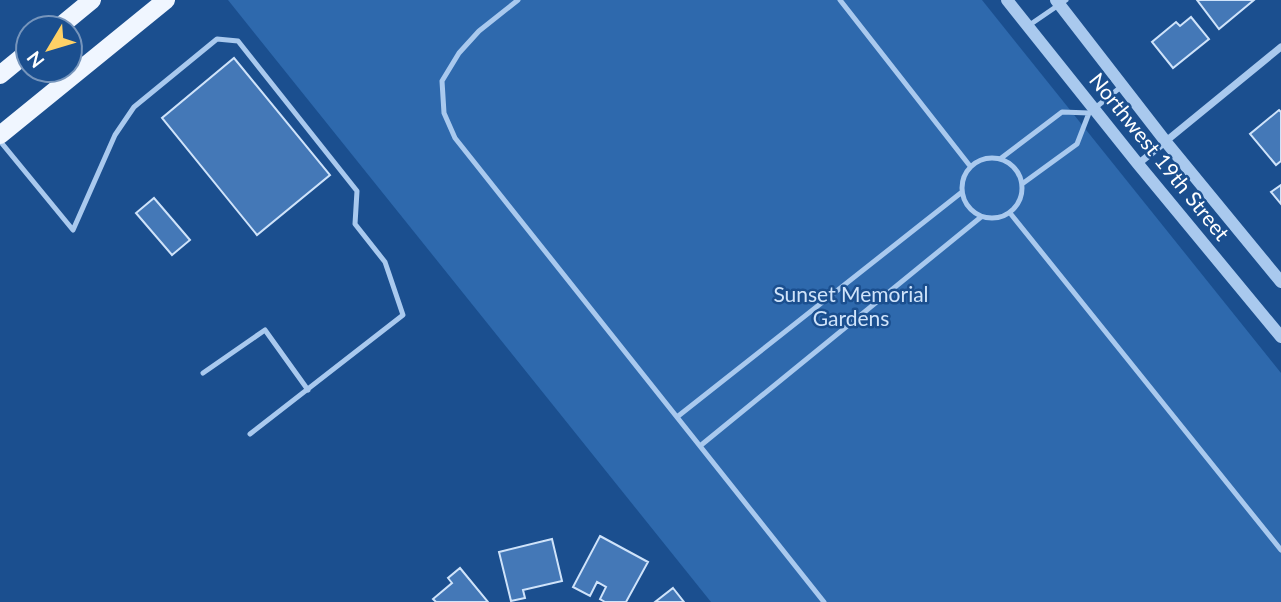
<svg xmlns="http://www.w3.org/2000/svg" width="1281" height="602" font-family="Lato,sans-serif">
	<rect width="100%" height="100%" fill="#1b4f8f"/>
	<!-- green -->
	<path fill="#2e69ad" d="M228 0H982L1281 373V602H711Z"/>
	<!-- building -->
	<path fill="#4478b7" stroke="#cfe3fa" stroke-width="2" d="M1197 0H1254L1219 29Z
		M1191 17 1209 39 1173 68 1152 42 1176 22 1180 26Z
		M234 58 330 175 257 235 162 118Z
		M1279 110 1281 112V161L1276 165 1250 134Z
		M1281 185V204L1271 192Z
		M154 198 190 240 172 255 136 213Z
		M600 536 648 562 626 602H605L600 599 606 587 597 582 590 596 573 587Z
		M552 539 562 581 523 590 525 598 511 601 499 552Z
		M460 568 488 602H436L433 599 452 583 448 578Z
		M673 588 684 602H655Z"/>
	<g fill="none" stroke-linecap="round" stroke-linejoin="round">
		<!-- service -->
		<path stroke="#a9c9ee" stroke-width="5" d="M518 0 479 31 459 53 442 81 444 113 455 138 824 602
			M840 0 970 166
			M1028 26 1066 0
			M0 141 73 230 115 135 134 107 217 39 238 41 357 191 355 224 385 262 403 315 250 434
			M962 188a30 30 0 1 1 60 0a30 30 0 1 1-60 0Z
			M1000 159 1062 112 1089 113
			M1022 184 1077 144 1089 113 1122 86
			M1010 213 1281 550
			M203 373 265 330 308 390
			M677 417 962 192
			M700 446 981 217"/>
		<!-- minor -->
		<path stroke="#a9c9ee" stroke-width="7" d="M1138 164 1281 47"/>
		<!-- tertiary -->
		<path stroke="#a9c9ee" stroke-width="12" d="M1007 0 1138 164 1281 337
			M1056 0 1166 142 1281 282"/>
		<!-- primary -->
		<path stroke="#f0f6ff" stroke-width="18" d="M58 28 92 0
			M0 75 28 52
			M0 135 166 0"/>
	</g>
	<g text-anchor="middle" stroke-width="5" stroke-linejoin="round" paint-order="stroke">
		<!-- street labels -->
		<g font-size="21" fill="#fff" stroke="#1b4f8f">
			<text transform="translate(1159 157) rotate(51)" y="7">Northwest 19th Street</text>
		</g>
		<!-- park labels -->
		<g font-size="21" fill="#cfe3fa" stroke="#1b4f8f">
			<text x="851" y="302">Sunset Memorial<tspan x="851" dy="24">Gardens</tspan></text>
		</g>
	</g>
	<!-- north arrow -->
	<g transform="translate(49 49) rotate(232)"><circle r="33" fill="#1b4f8f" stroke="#7695bc" stroke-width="2"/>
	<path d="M0-5L12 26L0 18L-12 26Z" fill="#ffd166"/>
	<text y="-10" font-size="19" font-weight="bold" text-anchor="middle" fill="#ffffff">N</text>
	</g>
</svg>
